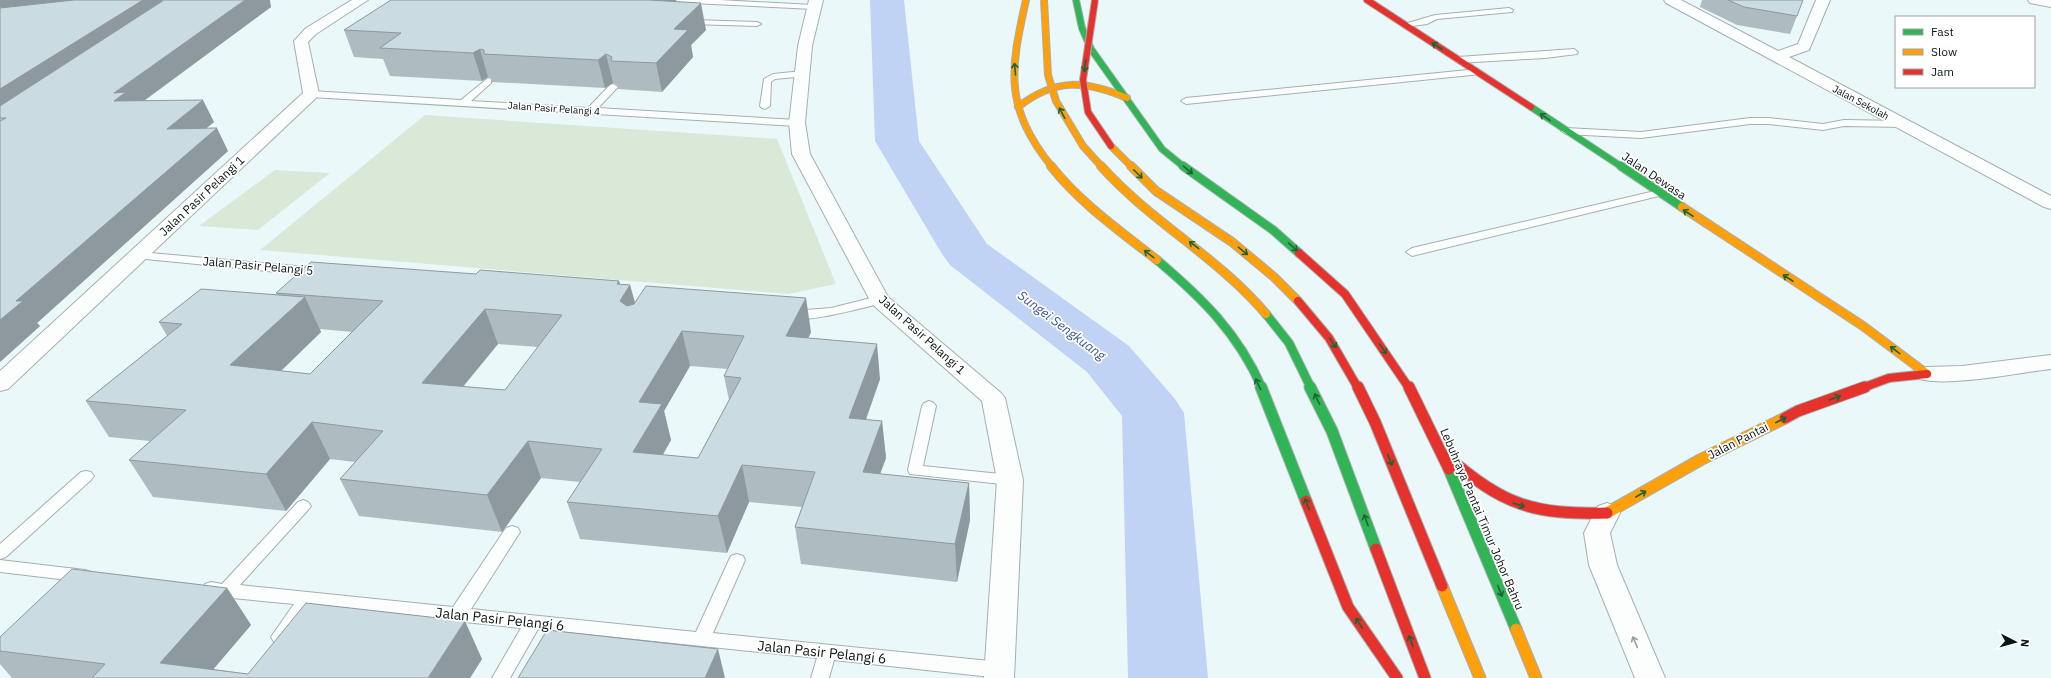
<svg xmlns="http://www.w3.org/2000/svg" width="2051" height="678" font-family="'IBM Plex Sans',sans-serif">
	<rect width="100%" height="100%" fill="#ebf8f9"/>
	<!-- green -->
	<path fill="#d9e8d7" d="M425 115 777 139 836 284 789 294 260 250Z
		M275 170 330 173 258 230 199 226Z"/>
	<g fill="none" stroke-linecap="round" stroke-linejoin="round">
		<!-- river -->
		<path fill="#c0d3f4" fill-rule="evenodd" d="M870 0H904L919 141 987 244 1129 346 1175 399 1184 413 1208 678H1128L1122 416 1087 372 950 265 942 254 875 141Z"/>
		<!-- lane casing -->
		<g stroke="#a5afb0" stroke-width="2">
			<path id="lane" d="M667 0H719L813 5 817 7 813 9 671 2Z
				M1509 8 1513 10 1512 12 1437 19 1427 24 1405 27 1401 25 1435 15Z
				M684 17H690L693 20 757 22 761 24 757 26 691 24 684 21Z
				M1574 49 1578 52 1577 54 1545 58 1458 63 1454 60 1458 57Z
				M1478 69 1482 72 1481 74 1186 104 1181 101 1186 98Z
				M803 71 806 72V76L775 79 771 82 770 106 765 109 762 108 760 106 764 79 773 74Z
				M488 78 491 79V83L471 101 588 108 610 85 613 84 618 87 598 108 797 120 802 123 797 126 311 97 306 94 311 91 461 100Z
				M1750 118H1768L1823 124 1844 120 1902 121 1907 124 1902 127 1844 126 1823 130 1768 124H1750L1641 138 1566 134 1561 131 1566 128 1641 132Z
				M1659 190 1663 191 1664 193 1663 195 1412 256 1406 252 1412 248Z
				M139 252 319 268 325 272 319 276 135 258 133 256Z
				M879 296 885 300 883 303C868 306 794 328 786 315L792 311 831 308Z
				M929 401 934 403 936 406 923 466 1010 475 1015 476 1018 480 1015 484 1010 485 910 474 908 470 922 406 924 403Z
				M86 471 91 472 94 476 91 480 6 557 0 559V544L81 472Z
				M303 500 308 502 311 506 308 510 240 585 453 607 506 528 512 526 518 528 520 532 471 609 696 632 729 560 731 556 737 554 743 556 745 560 713 633 1000 662 1006 665 1009 670 1006 675 1000 678 834 660 829 678H811L817 658 538 629 510 678H492L521 628 312 606 286 642 280 644 274 642 271 637 294 604 211 596 205 594 203 589 205 584 211 582 222 584 298 502Z
				M0 560 85 570 91 572 93 576 91 580 85 582 0 572Z"/>
		</g>
		<!-- street casing -->
		<g stroke="#a5afb0" stroke-width="2">
			<path id="street" d="M352 0H368L316 34 308 42 319 94 317 97 8 389 0 391V371L303 93 294 41 306 28Z
				M809 0H823L812 46 805 123 810 154 888 297 1001 393 1005 398 1023 480 1014 678H984L997 480 982 401 872 304 792 154 789 123 798 46Z
				M1664 0H1681L1778 51 1798 44 1816 0H1830L1809 50 1789 57 2051 196V209L2044 207 1666 3Z
				M2028 0H2051V7L2030 3Z
				M2051 355V369C2017 373 1950 387 1919 379L1916 374 1919 369 1927 367 1962 366Z
				M1607 503 1616 506 1620 513 1610 533 1617 565 1665 678H1635L1589 565 1584 533 1598 506Z"/>
		</g>
		<!-- fast-far2 casing -->
		<g stroke="#a5afb0" stroke-width="8">
			<path id="fast-far2" d="M1076 0 1082 28 1091 49 1162 149 1184 167
				M1531 107 1622 167"/>
		</g>
		<!-- fast-far1 casing -->
		<g stroke="#a5afb0" stroke-width="10">
			<path id="fast-far1" d="M1183 166 1273 230 1299 253
				M1621 166 1682 207
				M1157 260C1202 298 1238 333 1262 388
				M1266 314 1289 343 1311 388"/>
		</g>
		<!-- fast casing -->
		<g stroke="#a5afb0" stroke-width="13">
			<path id="fast" d="M1261 387 1306 501
				M1310 387 1332 431 1376 549
				M1449 469 1516 629"/>
		</g>
		<!-- slow-far2 casing -->
		<g stroke="#a5afb0" stroke-width="8">
			<path id="slow-far2" d="M1026 0C1010 71 1004 107 1052 167
				M1018 107C1055 78 1085 80 1127 98
				M1083 146 1102 167
				M1111 146 1132 167"/>
		</g>
		<!-- slow-far1 casing -->
		<g stroke="#a5afb0" stroke-width="10">
			<path id="slow-far1" d="M1051 166C1080 203 1120 231 1157 260
				M1101 166C1151 222 1218 257 1266 314
				M1131 166 1156 191 1232 242 1274 277 1298 301
				M1682 207 1863 326 1927 374"/>
		</g>
		<!-- slow casing -->
		<g stroke="#a5afb0" stroke-width="13">
			<path id="slow" d="M1607 513 1700 460 1785 418
				M1442 586 1480 678
				M1516 629 1536 678"/>
		</g>
		<!-- jam-far2 casing -->
		<g stroke="#a5afb0" stroke-width="8">
			<path id="jam-far2" d="M1367 0 1531 107"/>
		</g>
		<!-- jam-far1 casing -->
		<g stroke="#a5afb0" stroke-width="10">
			<path id="jam-far1" d="M1299 253 1345 294 1409 388
				M1298 301 1329 338 1358 388
				M1862 388 1889 378 1927 374"/>
		</g>
		<!-- jam casing -->
		<g stroke="#a5afb0" stroke-width="13">
			<path id="jam" d="M1358 387 1375 422 1442 586
				M1409 387 1449 469
				M1785 418 1798 411 1865 387
				M1447 456C1502 505 1534 515 1607 513
				M1306 501 1348 607 1397 678
				M1376 549 1425 678"/>
		</g>
		<!-- lane -->
		<use href="#lane" fill="#fcfefe" fill-rule="evenodd"/>
		<!-- street -->
		<use href="#street" fill="#fcfefe" fill-rule="evenodd"/>
		<!-- fast-far2 -->
		<use href="#fast-far2" stroke="#30b455" stroke-width="6"/>
		<!-- fast-far1 -->
		<use href="#fast-far1" stroke="#30b455" stroke-width="8"/>
		<!-- fast -->
		<use href="#fast" stroke="#30b455" stroke-width="11"/>
		<!-- slow-far2 -->
		<use href="#slow-far2" stroke="#ff9f0a" stroke-width="6"/>
		<!-- slow-far1 -->
		<use href="#slow-far1" stroke="#ff9f0a" stroke-width="8"/>
		<!-- slow -->
		<use href="#slow" stroke="#ff9f0a" stroke-width="11"/>
		<!-- jam-far2 -->
		<use href="#jam-far2" stroke="#e5322d" stroke-width="6"/>
		<!-- jam-far1 -->
		<use href="#jam-far1" stroke="#e5322d" stroke-width="8"/>
		<!-- jam -->
		<use href="#jam" stroke="#e5322d" stroke-width="11"/>
		<!-- slow-bridge casing -->
		<g stroke="#a5afb0" stroke-width="8" stroke-linecap="butt">
			<path id="slow-bridge" d="M1044 0 1048 75 1056 101 1083 146"/>
		</g>
		<!-- jam-bridge casing -->
		<g stroke="#a5afb0" stroke-width="8" stroke-linecap="butt">
			<path id="jam-bridge" d="M1095 0 1083 80 1088 112 1111 146"/>
		</g>
		<!-- slow-bridge -->
		<use href="#slow-bridge" stroke="#ff9f0a" stroke-width="6"/>
		<!-- jam-bridge -->
		<use href="#jam-bridge" stroke="#e5322d" stroke-width="6"/>
	</g>
	<!-- wall -->
	<path fill="#aebcc2" fill-rule="evenodd" d="M0 0H162L163 1 271 7 144 101 214 122 206 128 228 151 37 323 40 326 0 362V8H1L0 7Z
		M391 0H676L677 2 706 30 691 45 693 57 662 92 618 89 617 85 613 83 605 88 492 82 491 78 488 77 482 81 390 76 383 59 354 57 344 30Z
		M1702 0H1803L1797 16 1790 34 1737 25 1700 7Z
		M476 274 619 281 620 284 630 285 635 302 811 332 808 338 880 379 866 420 882 421 886 458 880 474 969 483 970 520 957 582 801 564 795 527 802 507 749 502 727 553 580 539 567 502 580 482 541 478 502 532 359 516 340 479 355 462 330 459 286 511 153 497 129 460 150 441 109 437 86 401 167 336 159 322 277 295 276 293ZM320 329 352 332 310 374 281 371 321 332ZM498 344 538 347 505 390 463 387ZM690 366 728 369 724 376 729 400 698 458 663 455 671 440 664 411Z
		M227 588 251 625 213 669 248 674 482 659 470 678H12L0 664V637Z"/>
	<!-- shaded-wall -->
	<path fill="#8d999e" d="M0 0H162L167 10 0 118V89L6 18 0 7Z
		M245 0H270L271 7 134 108 114 101V93Z
		M648 0H676L677 4Z
		M701 3 706 30 691 45 693 57 662 92 656 63 674 29Z
		M480 49 488 77 482 81 473 53Z
		M606 54 613 83 605 88 598 60Z
		M203 100 214 122 179 151 167 129Z
		M217 128 228 151 37 323 40 326 0 362V320L16 301Z
		M619 281 623 295 630 285 639 319 620 301 617 284Z
		M305 297 321 332 250 401 230 365Z
		M806 298 811 332 792 371 786 336Z
		M485 309 498 344 436 419 422 383Z
		M682 331 690 366 664 411 671 440 643 489 633 452 639 402Z
		M877 344 880 379 853 455 849 418Z
		M882 421 886 458 867 509 863 472Z
		M312 422 330 459 286 511 266 474Z
		M528 441 541 478 502 532 487 495Z
		M742 465 749 502 727 553 718 516Z
		M969 483 970 520 957 582 955 544Z
		M227 588 251 625 206 678 160 663Z
		M465 621 482 659 470 678H428Z
		M718 649 725 678H705Z"/>
	<!-- building -->
	<path fill="#cadbe1" stroke="#8d999e" fill-rule="evenodd" d="M74 0H143L0 89V8Z
		M164 0H245L114 93 126 92 114 101 203 100 167 129 217 128 16 301H23L0 320V121L6 118H0V106Z
		M391 0H648L701 3 674 29 688 30 656 63 611 61 612 57 606 54 598 60 484 54V50L480 49 473 53 380 48 401 33 344 30Z
		M1728 0H1803L1797 16 1744 7Z
		M311 262 476 274 480 270 619 281 617 284 630 285 620 301 627 306 634 304 646 286 806 298 786 336 877 344 849 418 882 421 863 472 969 483 955 544 795 527 815 472 742 465 718 516 567 502 602 449 528 441 487 495 340 479 383 431 312 422 266 474 129 460 186 410 86 401 182 324 159 322 201 289 305 297 230 365 310 374 383 301 276 293ZM485 309 562 315 505 390 422 383ZM682 331 744 336 724 376 741 378 698 458 633 452 662 404 639 402Z
		M72 569 227 588 160 663 248 674 306 603 465 621 428 678H92L105 664 0 651V637Z
		M547 630 718 649 705 678H518Z"/>
	<!-- one-way arrows -->
	<defs><path id="oneway-shaft" d="M-6 0H5M1.5-3L5.5 0L1.5 3" fill="none" stroke-width="1.6" stroke-linecap="round" stroke-linejoin="round"/></defs>
	<g stroke="#1d6434">
		<use href="#oneway-shaft" transform="translate(1437 46) rotate(-147)"/>
		<use href="#oneway-shaft" transform="translate(1085 66) rotate(97)"/>
		<use href="#oneway-shaft" transform="translate(1015 69) rotate(-95)"/>
		<use href="#oneway-shaft" transform="translate(1062 113) rotate(-118)"/>
		<use href="#oneway-shaft" transform="translate(1545 117) rotate(-146)"/>
		<use href="#oneway-shaft" transform="translate(1188 170) rotate(40)"/>
		<use href="#oneway-shaft" transform="translate(1138 174) rotate(45)"/>
		<use href="#oneway-shaft" transform="translate(1688 213) rotate(-147)"/>
		<use href="#oneway-shaft" transform="translate(1194 245) rotate(-143)"/>
		<use href="#oneway-shaft" transform="translate(1293 247) rotate(42)"/>
		<use href="#oneway-shaft" transform="translate(1243 251) rotate(39)"/>
		<use href="#oneway-shaft" transform="translate(1149 254) rotate(-142)"/>
		<use href="#oneway-shaft" transform="translate(1788 278) rotate(-147)"/>
		<use href="#oneway-shaft" transform="translate(1333 343) rotate(54)"/>
		<use href="#oneway-shaft" transform="translate(1383 349) rotate(55)"/>
		<use href="#oneway-shaft" transform="translate(1895 350) rotate(-143)"/>
		<use href="#oneway-shaft" transform="translate(1258 384) rotate(-115)"/>
		<use href="#oneway-shaft" transform="translate(1835 398) rotate(-20)"/>
		<use href="#oneway-shaft" transform="translate(1317 399) rotate(-116)"/>
		<use href="#oneway-shaft" transform="translate(1781 420) rotate(-27)"/>
		<use href="#oneway-shaft" transform="translate(1390 460) rotate(68)"/>
		<use href="#oneway-shaft" transform="translate(1641 494) rotate(-30)"/>
		<use href="#oneway-shaft" transform="translate(1307 504) rotate(-112)"/>
		<use href="#oneway-shaft" transform="translate(1519 505) rotate(19)"/>
		<use href="#oneway-shaft" transform="translate(1366 520) rotate(-110)"/>
		<use href="#oneway-shaft" transform="translate(1500 591) rotate(68)"/>
		<use href="#oneway-shaft" transform="translate(1359 623) rotate(-124)"/>
		<use href="#oneway-shaft" transform="translate(1411 641) rotate(-110)"/>
	</g>
	<use stroke="#9ba0a0" href="#oneway-shaft" transform="translate(1635 642) rotate(-113)"/>
	<g text-anchor="middle" stroke-width="3.5" stroke-linejoin="round" paint-order="stroke">
		<!-- far-street labels -->
		<g font-size="10" fill="#0a1313" stroke="#fff">
			<text transform="translate(1861 102) rotate(28)" y="4">Jalan Sekolah</text>
			<text transform="translate(554 108) rotate(4)" y="4">Jalan Pasir Pelangi 4</text>
		</g>
		<!-- street labels -->
		<g font-size="12" fill="#0a1313" stroke="#fff">
			<text transform="translate(1654 176) rotate(34)" y="4">Jalan Dewasa</text>
			<text transform="translate(202 196) rotate(-43)" y="4">Jalan Pasir Pelangi 1</text>
			<text transform="translate(258 266) rotate(5)" y="4">Jalan Pasir Pelangi 5</text>
			<text transform="translate(922 335) rotate(42)" y="4">Jalan Pasir Pelangi 1</text>
			<text transform="translate(1738 441) rotate(-27)" y="4">Jalan Pantai</text>
			<text transform="translate(1482 519) rotate(67)" y="4">Lebuhraya Pantai Timur Johor Bahru</text>
		</g>
		<!-- water labels -->
		<g font-size="13" font-style="italic" fill="#3c548e" stroke="#fff">
			<text transform="translate(1062 325) rotate(37)" y="5">Sungei Sengkuang</text>
		</g>
		<!-- near-street labels -->
		<g font-size="14" fill="#0a1313" stroke="#fff">
			<text transform="translate(500 619) rotate(6)" y="5">Jalan Pasir Pelangi 6</text>
			<text transform="translate(822 652) rotate(6)" y="5">Jalan Pasir Pelangi 6</text>
		</g>
	</g>
	<!-- legend -->
	<rect x="1895" y="16" width="140" height="72" fill="#ffffff" stroke="#9da1a1"/>
	<rect x="1903" y="29" width="20" height="6" fill="#30b455" stroke="#9da1a1"/>
	<text x="1931" y="36" font-size="12" fill="#0a1313">Fast</text>
	<rect x="1903" y="49" width="20" height="6" fill="#ff9f0a" stroke="#9da1a1"/>
	<text x="1931" y="56" font-size="12" fill="#0a1313">Slow</text>
	<rect x="1903" y="69" width="20" height="6" fill="#e5322d" stroke="#9da1a1"/>
	<text x="1931" y="76" font-size="12" fill="#0a1313">Jam</text>
	<!-- north arrow -->
	<g transform="translate(2015 642) rotate(96)" stroke="#ffffff" stroke-width="3" paint-order="stroke">
	<path d="M0-3L7 15L0 10L-7 15Z" fill="#0a1313"/>
	<text y="-6" font-size="11" font-weight="bold" text-anchor="middle" fill="#0a1313">N</text>
	</g>
</svg>
